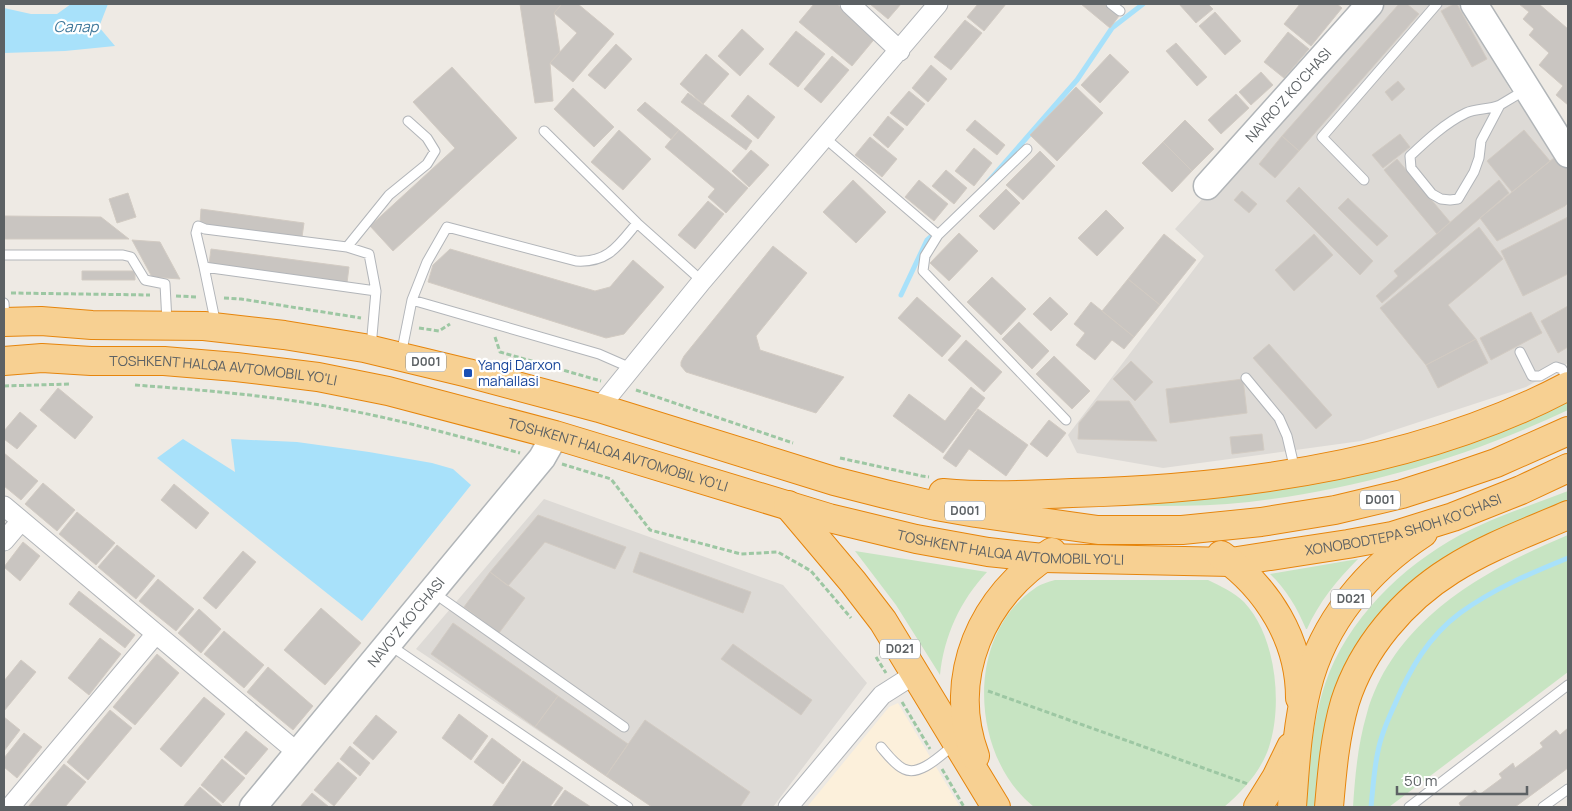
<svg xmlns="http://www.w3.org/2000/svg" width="1572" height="811" font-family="Manrope,sans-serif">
	<rect width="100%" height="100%" fill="#eeeae4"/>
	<!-- commercial -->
	<path fill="#fcf0db" d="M898 703 960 807H807L889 707Z"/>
	<!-- industrial -->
	<path fill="#dddad6" d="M1379 4H1463L1514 97 1557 142 1568 160V363L1526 387 1361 441 1163 468 1077 453 1068 435 1204 256 1175 229Z
		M544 499 783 585 867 683 773 807H652L416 649Z"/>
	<!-- green -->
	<path fill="#c7e4c2" d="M1568 399V410C1468 457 1359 489 1249 502 1184 509 1117 505 1052 504L1198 498Z
		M1568 491V502L1390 606 1321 807H1306C1309 766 1312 723 1325 684 1347 620 1401 567 1460 535 1494 517 1532 505 1568 491Z
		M1568 535V672L1389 807H1353C1355 776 1358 743 1367 713 1394 620 1484 570 1568 535Z
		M855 551 987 572C960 601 944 636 940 675L896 605Z
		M1358 559C1337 580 1319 602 1307 629H1306C1297 608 1287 590 1270 574Z
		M1055 580H1208C1220 586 1234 592 1244 602 1276 636 1283 704 1269 747 1261 771 1243 791 1224 807H1034C971 757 964 637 1034 589 1040 584 1048 582 1055 580Z"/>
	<!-- water -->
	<path fill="#a8e1fa" d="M71 4H108L99 27 115 46 65 51 4 53V8L31 14H57Z
		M183 439 235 472 231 439 297 442 369 452 432 463 453 469 471 485 362 621 157 458Z"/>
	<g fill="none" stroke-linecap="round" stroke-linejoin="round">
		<!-- stream -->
		<path stroke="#a8e1fa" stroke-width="5" d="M988 182 1077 80 1112 28 1143 4
			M901 295 927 240 937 231
			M1371 807C1373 788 1374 769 1378 751 1381 735 1388 719 1395 704 1410 669 1428 637 1460 613 1493 589 1531 573 1568 558"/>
	</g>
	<!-- building -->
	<path fill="#c9c5c1" stroke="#d2cbc3" d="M520 4H562L554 13 560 52 550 63 553 101 535 103Z
		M562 4H578L614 34 573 82 550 63 577 33 554 13Z
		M814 4H837L877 36 852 66 799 22Z
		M870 4H901L888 19Z
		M978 4H1006L984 31 967 17Z
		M1081 4H1104L1119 16 1110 28Z
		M1179 4H1208L1213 9 1196 23Z
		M1300 4H1337L1342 8 1311 46 1284 24Z
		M1399 4H1407L1419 14 1299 151 1282 136Z
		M1454 4H1457L1487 59 1472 67 1441 11Z
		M1519 4H1539L1568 29V105L1556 95 1563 86 1539 65 1549 53 1529 35 1534 29 1523 19 1529 12Z
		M1215 12 1241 41 1225 55 1199 26Z
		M965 20 982 33 951 70 934 57Z
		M742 29 764 49 740 76 718 56Z
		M796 31 825 54 798 87 769 64Z
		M1288 32 1309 49 1284 78 1264 62Z
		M1176 43 1207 77 1197 86 1166 51Z
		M616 44 632 59 605 89 588 75Z
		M706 54 729 74 703 104 680 84Z
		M1110 54 1129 72 1100 103 1081 85Z
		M832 56 849 70 821 103 804 89Z
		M931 65 947 79 928 102 912 88Z
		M452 67 517 138 393 251 370 226 455 148 413 102Z
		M1261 72 1273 85 1251 105 1239 92Z
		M1398 81 1405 89 1392 101 1385 92Z
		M1076 87 1103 113 1057 161 1030 135Z
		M573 88 614 127 594 147 554 109Z
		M909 91 925 104 907 126 890 113Z
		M688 93 752 141 746 150 681 102Z
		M1236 94 1249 108 1221 134 1208 120Z
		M748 95 775 117 758 139 731 116Z
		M645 102 679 130 671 139 637 110Z
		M888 116 904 129 888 148 873 135Z
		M975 120 1005 145 997 155 966 130Z
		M1185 120 1214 149 1192 171 1163 142Z
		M619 130 651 159 623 190 591 162Z
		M679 130 748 188 726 213 708 197 715 189 665 147Z
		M1524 130 1550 161 1512 192 1487 161Z
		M1400 134 1410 147 1383 168 1372 155Z
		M1282 136 1299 151 1275 178 1259 164Z
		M870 137 897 159 882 177 855 155Z
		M1163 142 1192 171 1172 192 1142 163Z
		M974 148 992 163 974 186 955 171Z
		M751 150 769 165 749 187 732 171Z
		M1040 151 1055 166 1023 200 1006 185Z
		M1560 153 1568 168V203L1565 206 1497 241 1480 218Z
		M1397 159 1450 222 1437 234 1384 170Z
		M946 170 967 188 954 204 932 186Z
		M853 180 886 212 856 243 823 212Z
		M919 180 948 204 934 221 905 197Z
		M1499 180 1509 193 1382 303 1376 296 1398 276 1394 271Z
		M1299 187 1373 261 1360 275 1286 201Z
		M1006 189 1020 203 994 230 979 216Z
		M1242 191 1257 204 1249 213 1234 200Z
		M128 193 136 217 117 223 109 199Z
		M1348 198 1388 236 1377 246 1338 208Z
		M708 201 724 214 695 249 678 235Z
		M201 209 304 223 302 237 200 224Z
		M1106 210 1124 228 1097 256 1078 238Z
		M4 216 101 217 129 239H4Z
		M1568 217V274L1523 296 1501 251Z
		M1479 227 1503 259 1448 305 1476 339 1426 365 1380 308Z
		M959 233 978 251 949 281 930 263Z
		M1164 234 1196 260 1160 305 1128 279Z
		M1314 234 1333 255 1294 291 1275 270Z
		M132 240 160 242 180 279 152 277Z
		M773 246 807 273 756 336 760 350 844 377 816 413 686 372 681 366V362L684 356Z
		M211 249 349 267 347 283 209 264Z
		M450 249 595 291 610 287 633 260 664 287 624 334 606 338 428 282 433 265Z
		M82 271H135V280H82Z
		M992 277 1026 309 1001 335 967 302Z
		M1128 279 1160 305 1134 337 1102 311Z
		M917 297 961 336 942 357 898 318Z
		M1050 297 1068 314 1051 331 1033 314Z
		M1091 302 1134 337 1124 349 1112 340 1095 360 1076 345 1085 333 1074 324Z
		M1568 306V347L1558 353 1541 321Z
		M1531 312 1542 333 1491 360 1480 338Z
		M1019 322 1049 351 1032 369 1002 339Z
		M1476 339 1488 363 1438 388 1426 365Z
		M966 340 1002 372 984 392 948 360Z
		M1269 344 1332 415 1316 429 1253 358Z
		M1054 356 1090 391 1072 409 1036 374Z
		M1131 361 1153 382 1135 401 1113 379Z
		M1243 379 1247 413 1170 423 1166 389Z
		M971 387 985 398 943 453 893 416 909 394 945 421Z
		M58 388 93 417 75 439 40 410Z
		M1097 401H1129L1157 441 1078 439 1079 423Z
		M978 409 1028 445 1006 476 969 449 956 467 943 458Z
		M20 412 37 426 17 449 4 439V431Z
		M1049 420 1066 433 1047 457 1030 444Z
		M1262 434 1264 450 1232 454 1230 437Z
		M4 453 38 481 21 500 4 486Z
		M43 483 75 510 57 531 25 504Z
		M174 484 209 513 196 529 161 500Z
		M77 512 115 543 96 565 59 534Z
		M538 515 626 547 615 569 545 542 508 586 490 572Z
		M23 542 40 556 20 581 4 567Z
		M117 545 155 576 136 599 98 567Z
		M243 551 256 562 216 609 203 598Z
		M640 552 751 592 743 613 633 572Z
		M490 572 525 598 499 633 464 607Z
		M158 579 194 609 176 631 139 601Z
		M79 591 135 635 125 648 69 604Z
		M321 608 361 643 325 685 284 650Z
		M199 609 221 629 201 653 178 633Z
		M453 623 558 696 535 727 431 654Z
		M224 631 264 665 244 688 204 654Z
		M100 638 121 654 89 695 68 678Z
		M733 644 812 700 801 715 721 659Z
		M157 654 179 673 135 725 113 707Z
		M21 660 36 672 4 711V681Z
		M268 667 313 706 293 730 247 692Z
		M558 696 628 744 606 776 535 727Z
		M204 697 225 714 181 767 160 749Z
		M110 710 132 728 88 780 67 762Z
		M459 714 488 736 471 760 442 738Z
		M376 715 397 732 373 760 353 743Z
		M4 717 20 730 4 751Z
		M645 720 750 792 740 807H652L606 776Z
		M1568 728V768L1515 807H1461L1459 803 1475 790 1479 795 1502 778 1499 774 1513 763 1515 768 1543 747 1540 743 1556 730 1560 735Z
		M246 731 268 749 246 775 224 757Z
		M24 733 42 747 17 778 4 767V758Z
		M492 738 521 760 503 784 474 762Z
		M350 746 370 763 360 776 340 759Z
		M222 759 245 778 223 803 201 785Z
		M523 761 563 788 550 807 513 806 492 807Z
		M338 762 357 778 334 806 314 790Z
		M64 764 86 782 65 807H28Z
		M200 787 222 806V807H183Z
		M565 790 591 807H553Z
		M312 793 329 807H300Z"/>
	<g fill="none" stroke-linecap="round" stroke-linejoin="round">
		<!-- lane casing -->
		<g stroke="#b2b5b9" stroke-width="11">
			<path id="lane" d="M1111 4 1120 11
				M1500 105C1489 110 1476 108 1466 113 1445 123 1426 141 1410 156L1411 168 1432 194 1441 199 1450 200 1458 199 1474 172 1479 158 1481 141 1500 105 1525 90
				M544 131 637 223 702 281
				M825 138 938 235 925 256 923 271 1066 420
				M1364 180 1322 137 1437 4
				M938 235 1027 149
				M347 247 389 195 427 164 435 151 427 138 408 121
				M4 255H123L131 257 145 280 165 284 167 322
				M204 267 376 291
				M412 300 599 354 631 368
				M4 303 5 320
				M216 325 204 267 196 233 198 226 205 229 347 247 369 254 376 291 371 347
				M1520 352 1532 376H1540L1556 367 1562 369 1568 380
				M401 355 412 300 427 262 447 227 576 261C608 263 618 246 637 223
				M1246 378 1279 418 1287 436 1295 470
				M434 593 624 727
				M391 646 628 807
				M881 747C887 754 895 765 904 769 920 777 942 754 955 744
				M1409 807 1568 685
				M1543 807 1568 789"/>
		</g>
		<!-- street casing -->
		<g stroke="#b2b5b9" stroke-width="21">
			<path id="street" d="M850 4 900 51
				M599 408 702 281 938 4
				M4 506 298 753
				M4 541 21 521
				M10 807 155 635
				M788 807 882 695 915 674"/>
		</g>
		<!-- secondary casing -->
		<g stroke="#b1b5b8" stroke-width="29">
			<g id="secondary">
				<path d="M1474 4 1568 154"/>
				<path id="s1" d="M1207 186 1370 4"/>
				<path id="s2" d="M253 807 542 458 555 435"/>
			</g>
		</g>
		<!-- highway casing -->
		<g stroke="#e6850c" stroke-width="30">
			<g id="highway">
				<path d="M4 322 41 321 92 325 204 326 284 335 364 348 468 373 599 408 834 481 885 494 936 506 976 513 1098 530H1182L1261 522 1335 510 1402 494 1449 479 1496 463 1568 431"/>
				<path id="s3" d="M4 361 42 358 91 361H164L236 367 318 377 388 391 555 435 829 518 916 539 988 552 1043 558 1231 562 1348 544 1392 536 1453 517 1521 490 1568 468"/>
				<path d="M943 493C985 497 1030 495 1072 493 1237 489 1421 464 1568 386"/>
				<path d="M788 505 853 582 883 621 996 807"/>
				<path d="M1221 555C1268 588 1300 640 1300 698"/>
				<path d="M975 756C946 677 982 595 1052 552"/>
				<path d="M1258 807 1276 778 1291 747"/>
				<path d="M1292 807C1295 767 1297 726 1307 687 1323 622 1368 569 1423 533"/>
				<path d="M1329 807C1332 772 1335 736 1345 702 1362 648 1403 600 1451 570 1487 547 1529 532 1568 515"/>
			</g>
		</g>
		<!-- path -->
		<path stroke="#9dc7a3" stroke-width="3" stroke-dasharray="5 2.5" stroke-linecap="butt" d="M11 293 150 295
			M176 296 197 297
			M224 298 241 299 361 318
			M419 328 439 331 450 324
			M495 337 500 352 601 381
			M135 385C201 390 267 395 331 407 395 418 457 436 520 453
			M4 386 69 384
			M636 390 793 443
			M840 458 922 476 929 477
			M562 464 611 479 650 530 741 554 778 552 811 571 851 618
			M876 657 886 673
			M988 691 1248 784
			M902 702 930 749
			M942 769 964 807"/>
		<!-- lane -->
		<use href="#lane" stroke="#fff" stroke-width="9"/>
		<!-- street -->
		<use href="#street" stroke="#fff" stroke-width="19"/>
		<!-- secondary -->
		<use href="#secondary" stroke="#fff" stroke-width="26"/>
		<!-- highway -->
		<use href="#highway" stroke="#f7d092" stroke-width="28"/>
	</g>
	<!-- markers -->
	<rect fill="#1a4fb4" stroke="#fff" stroke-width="2" x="463" y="368" width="10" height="10" rx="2.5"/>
	<g text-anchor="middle" stroke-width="4.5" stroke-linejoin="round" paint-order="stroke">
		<!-- shield labels -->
		<g fill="#fff" stroke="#8d9092" stroke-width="1">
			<rect x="406" y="352.5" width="40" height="19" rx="4"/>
			<rect x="1360" y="490.5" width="40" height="19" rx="4"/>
			<rect x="945" y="501.5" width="40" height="19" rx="4"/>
			<rect x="1331" y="589.5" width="40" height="19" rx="4"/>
			<rect x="880" y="639.5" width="40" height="19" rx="4"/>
		</g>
		<g font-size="12" font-weight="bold" fill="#5c6164">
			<text x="426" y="366">D001</text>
			<text x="1380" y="504">D001</text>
			<text x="965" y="515">D001</text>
			<text x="1351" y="603">D021</text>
			<text x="900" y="653">D021</text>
		</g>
		<!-- street labels -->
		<g font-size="14" fill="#5c6164" stroke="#fff">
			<text dy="5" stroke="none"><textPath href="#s1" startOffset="122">NAVRO'Z KO'CHASI</textPath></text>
			<text dy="5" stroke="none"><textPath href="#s3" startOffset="220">TOSHKENT HALQA AVTOMOBIL YO'LI</textPath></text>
			<text dy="5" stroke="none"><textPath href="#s3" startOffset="625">TOSHKENT HALQA AVTOMOBIL YO'LI</textPath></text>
			<text dy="5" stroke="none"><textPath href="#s3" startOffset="1428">XONOBODTEPA SHOH KO'CHASI</textPath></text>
			<text dy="5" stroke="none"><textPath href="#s3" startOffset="1030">TOSHKENT HALQA AVTOMOBIL YO'LI</textPath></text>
			<text dy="5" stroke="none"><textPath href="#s2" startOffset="240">NAVO'Z KO'CHASI</textPath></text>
		</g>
		<!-- transit labels -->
		<g font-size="14" fill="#164399" stroke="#fff" text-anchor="start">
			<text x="478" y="370">Yangi Darxon<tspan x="478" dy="16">mahallasi</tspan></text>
		</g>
		<!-- water labels -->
		<g font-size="15" font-style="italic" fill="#3f789b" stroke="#fff">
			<text x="76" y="32">Салар</text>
		</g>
	</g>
	<!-- border -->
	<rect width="1572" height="811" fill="none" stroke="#5c6164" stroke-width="10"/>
	<!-- scale -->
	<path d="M1397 786v8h130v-8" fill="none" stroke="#5c6164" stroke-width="2.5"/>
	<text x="1404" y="786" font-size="15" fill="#5c6164" stroke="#ffffff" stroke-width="4" paint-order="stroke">50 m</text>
</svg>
